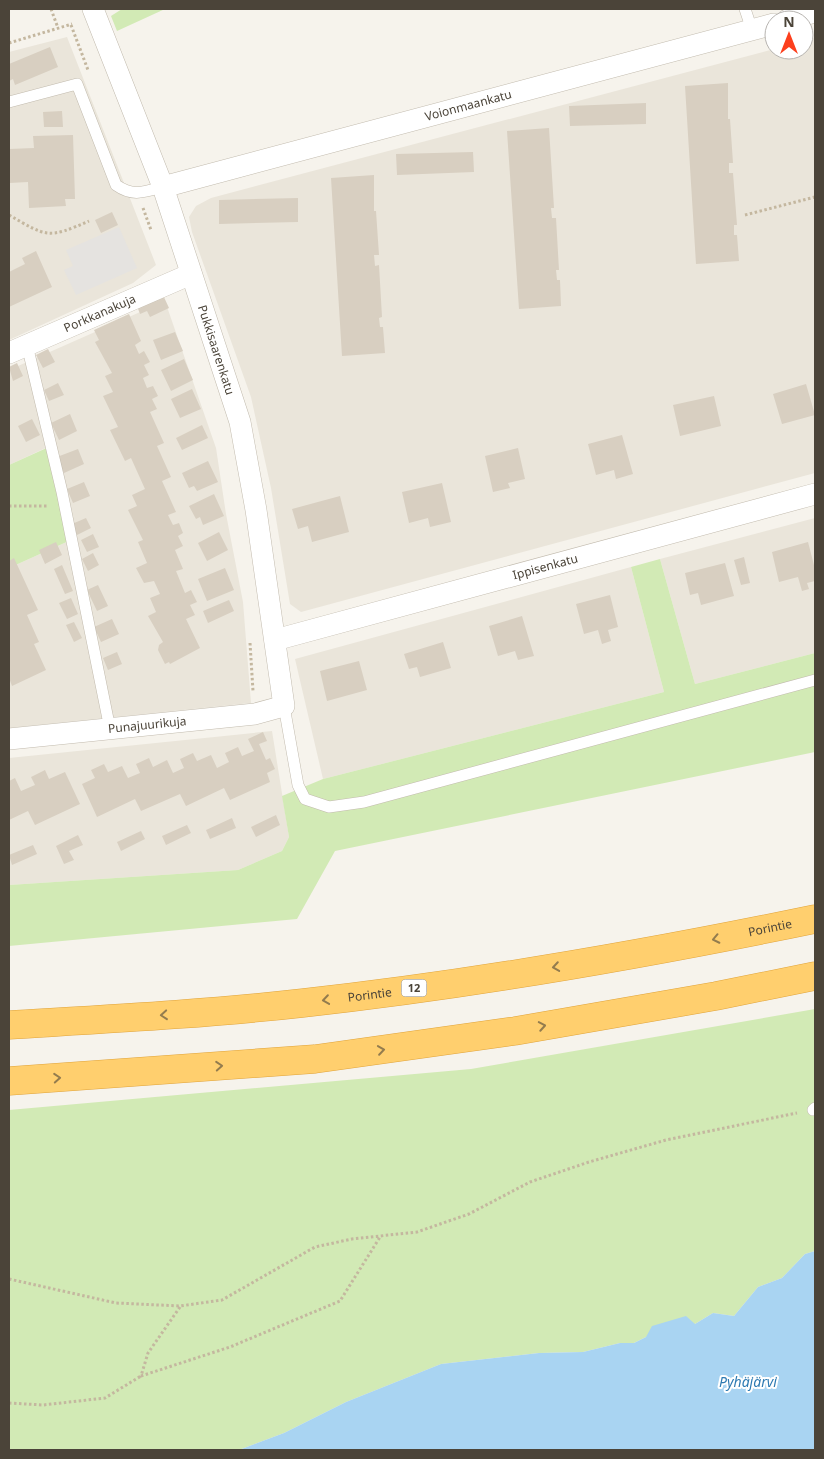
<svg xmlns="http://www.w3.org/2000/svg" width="824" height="1459" font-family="'Noto Sans',sans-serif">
	<rect width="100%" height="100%" fill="#f6f3ec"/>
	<!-- residential -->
	<path fill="#eae5da" d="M67 37 156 265 133 283 9 340V52Z
		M815 38V473L301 612 290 604 271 488 251 397 192 232 189 217 196 206 211 198 774 49 804 50V41Z
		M165 301 216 448 226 514 243 602 251 703 9 728V568L71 540 50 446 9 465V370Z
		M815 518V653L695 684 660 559Z
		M631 567 664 692 323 779 295 659Z
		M272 731 289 837 282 851 238 870 9 885V758Z"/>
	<!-- green -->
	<path fill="#d2eab5" d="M122 9H165L117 31 111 16Z
		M51 446 71 540 9 568V465Z
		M660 559 695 684 815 653V752L335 851 297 919 9 946V885L238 870 282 851 289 837 282 796 323 779 664 692 631 567Z
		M815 1009V1251L805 1254 782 1278 758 1287 734 1316 713 1313 695 1324 646 1337 634 1343H620L583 1352 539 1353 441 1364 346 1402 284 1433 239 1450H9V1110L471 1069Z"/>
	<!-- parking -->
	<path fill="#e5e3e0" d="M119 227 137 268 76 295 64 270 73 266 66 250Z"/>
	<!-- water -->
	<path fill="#a9d4f2" d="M815 1251V1450H239L284 1433 346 1402 441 1364 539 1353 583 1352 620 1343H634L646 1337 652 1326 686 1316 695 1324 713 1313 734 1316 758 1287 782 1278 805 1254Z"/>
	<!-- building -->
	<path fill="#d8cfc1" d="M50 47 58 67 15 85 13 79 9 81V64Z
		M728 83V119H730L733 163H729V173H733L737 225H734V235H737L739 261 696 264 685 86Z
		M646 103V124L570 126 569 106Z
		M62 111 63 127H44L43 112Z
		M549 128 554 208H551L552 218H556L559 270H556L557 280H560L561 306 519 309 507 131Z
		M73 135 75 199H65L66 206 29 208 28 182 9 183V149L34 148 33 136Z
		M473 152 474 172 397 175 396 154Z
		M374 175V211H376L379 255H374L375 266 379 265 382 317 379 318 380 327H383L385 353 342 356 331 178Z
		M298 198V222L219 224V200Z
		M112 212 118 225 101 233 95 220Z
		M36 251 52 287 9 307V272L25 264 22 258Z
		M163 295 169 308 150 317 147 311 140 314 137 306Z
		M129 314 141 341 135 345 139 354 144 351 150 362 144 365 149 375 143 378 147 388 153 386 158 396 152 399 157 409 150 412 164 443 157 446 171 477 162 481 176 512 168 515 173 525 179 523 183 533 178 536 183 546 175 550 183 569 176 571 185 593 191 590 197 602 190 605 195 615 186 619 200 648 170 664 169 662 165 664 158 650 159 645 163 642 148 616 156 612 150 598 160 594 154 581 144 583 136 568 147 563 138 542 143 540 128 510 137 506 132 495 145 489 131 458 125 461 110 430 118 427 103 396 113 392 105 376 112 373 95 342 99 340 94 330Z
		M175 332 183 351 161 360 153 340Z
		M48 349 55 362 43 368 36 355Z
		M184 359 193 380 171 391 161 370Z
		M17 363 23 376 13 381 9 367Z
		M58 383 64 395 49 401 44 390Z
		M806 384 815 415 782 424 773 394Z
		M192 389 201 409 180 418 171 399Z
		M714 396 721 426 680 436 673 405Z
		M70 414 77 431 59 440 51 423Z
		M32 419 40 435 26 442 18 426Z
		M202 425 208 438 182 450 176 438Z
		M622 435 633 474 616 479 614 470 596 475 588 444Z
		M518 448 525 479 508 483 510 488 493 492 485 456Z
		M78 449 84 464 64 473 57 457Z
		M208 461 218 482 197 491 194 486 189 488 182 473Z
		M84 482 90 496 73 503 67 489Z
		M442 483 451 522 430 527 428 518 409 523 402 492Z
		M214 494 224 516 203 525 200 517 196 519 189 506Z
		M340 496 349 532 312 542 308 526 298 529 292 509Z
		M86 518 91 528 77 535 72 524Z
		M219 532 228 550 207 561 198 543Z
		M93 534 99 547 87 552 81 540Z
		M56 542 62 555 45 564 39 550Z
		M808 542 815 569V581L807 583 809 589 802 591 798 577 779 582 772 552Z
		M93 553 99 565 88 571 82 559Z
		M744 557 750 583 741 585 734 560Z
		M14 558 38 610 27 615 39 642 34 644 46 670 12 686 9 678V561Z
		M725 563 734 596 701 605 698 593 690 595 685 573Z
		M62 565 73 591 65 594 54 569Z
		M225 568 234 590 207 601 198 579Z
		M98 585 108 606 97 611 87 590Z
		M610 595 618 627 608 630 611 641 602 644 598 630 584 634 576 604Z
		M71 598 78 614 67 619 59 603Z
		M229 600 234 611 208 623 203 611Z
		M522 616 534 656 518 660 515 651 498 656 489 626Z
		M112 619 119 634 101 642 94 627Z
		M74 622 82 638 74 642 66 625Z
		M443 642 451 668 420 677 417 667 409 669 404 654Z
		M117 652 122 664 108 670 103 658Z
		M359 661 367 690 327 701 320 671Z
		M263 732 267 741 259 744 266 760 270 758 275 769 267 773 270 782 230 800 224 788 186 806 180 794 141 811 135 799 97 817 82 784 95 778 91 770 104 764 108 772 122 766 128 778 140 773 136 764 149 758 153 767 167 760 173 773 184 768 180 759 193 753 197 761 211 755 217 768 229 762 225 753 238 747 242 756 254 751 248 739Z
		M45 770 49 779 65 772 80 804 35 825 28 811 9 820V781L15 778 21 791 35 785 31 777Z
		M276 815 280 825 256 837 251 827Z
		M232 818 236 828 210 839 206 830Z
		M187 825 191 833 166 845 162 836Z
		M141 831 145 839 121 851 117 842Z
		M78 835 83 845 69 851 74 860 64 864 56 846Z
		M33 845 37 854 12 865 9 855Z"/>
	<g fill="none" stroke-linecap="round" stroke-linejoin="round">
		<!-- service casing -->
		<g stroke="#c2bbae" stroke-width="12">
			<path id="service" d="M745 9 752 30
				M9 102 77 84 116 185C133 197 144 192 163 187
				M27 345 62 492 110 729
				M284 706 298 785 305 799 329 807 364 802 815 680
				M813 1110 815 1108"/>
		</g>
		<!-- minor casing -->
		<g stroke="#c2bbae" stroke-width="22">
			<g id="minor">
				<path d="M787 20 815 12"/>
				<path id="s1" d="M163 187 774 24"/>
				<path id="s2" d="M9 353 191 274"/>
				<path id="s3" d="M275 640 815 494"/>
				<path id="s4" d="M9 739 255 714 284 706 256 510 240 422 163 187 93 9"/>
			</g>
		</g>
		<!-- motorway casing -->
		<g stroke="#e0a43c" stroke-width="29">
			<g id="motorway">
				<path id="s5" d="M9 1025C107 1019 205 1014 303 1003 475 984 646 954 815 919"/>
				<path d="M9 1081 315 1059 515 1031 716 996 815 976"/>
			</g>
		</g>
		<!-- path -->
		<path stroke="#c4b79f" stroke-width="3" stroke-dasharray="2.5 2.5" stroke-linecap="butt" d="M51 9 58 28
			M71 25 88 70
			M9 43 72 24
			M143 208 151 230
			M9 215C47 237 48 239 89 221
			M745 215 815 197
			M9 506H49
			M250 643 253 691
			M9 1279 116 1303 180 1306 222 1300 315 1247 352 1239 417 1232 469 1214 530 1182 589 1162 666 1140 797 1113
			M180 1307 148 1353 141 1376 230 1347 340 1301 380 1237
			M9 1403 43 1405 105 1398 141 1376"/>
		<!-- service -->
		<use href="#service" stroke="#fff" stroke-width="11"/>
		<!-- minor -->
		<use href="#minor" stroke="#fff" stroke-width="21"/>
		<!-- motorway -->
		<use href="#motorway" stroke="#ffcf6e" stroke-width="28"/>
	</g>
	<!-- one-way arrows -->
	<defs><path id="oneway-chevron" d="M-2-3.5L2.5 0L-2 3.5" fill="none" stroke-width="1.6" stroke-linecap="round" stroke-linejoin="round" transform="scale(1.25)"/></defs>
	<g stroke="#937c4e">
		<use href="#oneway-chevron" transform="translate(716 939) rotate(168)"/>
		<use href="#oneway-chevron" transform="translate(556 967) rotate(171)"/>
		<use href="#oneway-chevron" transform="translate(326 1000) rotate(172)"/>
		<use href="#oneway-chevron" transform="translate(164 1015) rotate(175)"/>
		<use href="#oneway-chevron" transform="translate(542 1026) rotate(-10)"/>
		<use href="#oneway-chevron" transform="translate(381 1050) rotate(-8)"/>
		<use href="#oneway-chevron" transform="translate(219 1066) rotate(-4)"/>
		<use href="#oneway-chevron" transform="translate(57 1078) rotate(-4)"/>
	</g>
	<g text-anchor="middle" stroke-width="4" stroke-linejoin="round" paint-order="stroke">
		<!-- shield labels -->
		<rect fill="#fff" stroke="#817c74" stroke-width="1" x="401.5" y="979.5" width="25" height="17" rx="4"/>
		<g font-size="11" font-weight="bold" fill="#4b4439">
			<text x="414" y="992">12</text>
		</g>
		<!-- street labels -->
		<g font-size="12" fill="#4b4439" stroke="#fff">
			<text dy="4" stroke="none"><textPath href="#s1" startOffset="316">Voionmaankatu</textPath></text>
			<text dy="4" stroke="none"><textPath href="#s2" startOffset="99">Porkkanakuja</textPath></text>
			<text transform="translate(216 350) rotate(72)" y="4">Pukkisaarenkatu</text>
			<text dy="4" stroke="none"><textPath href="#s3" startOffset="280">Ippisenkatu</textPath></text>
			<text dy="4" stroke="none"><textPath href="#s4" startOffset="139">Punajuurikuja</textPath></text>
			<text dy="4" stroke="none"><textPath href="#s5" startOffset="768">Porintie</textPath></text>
			<text dy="4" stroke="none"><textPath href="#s5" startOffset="362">Porintie</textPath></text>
		</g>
		<!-- water labels -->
		<g font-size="14" font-style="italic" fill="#2e7ab2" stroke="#fff">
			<text x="748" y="1387">Pyhäjärvi</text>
		</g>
	</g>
	<!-- border -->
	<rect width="824" height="1459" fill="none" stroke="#4b4439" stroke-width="20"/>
	<!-- north arrow -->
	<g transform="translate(789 35)"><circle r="24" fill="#ffffff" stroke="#b7b4b0"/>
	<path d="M0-4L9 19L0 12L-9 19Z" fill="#fc3f1d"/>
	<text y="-8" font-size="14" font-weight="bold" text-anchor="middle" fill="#4b4439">N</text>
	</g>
</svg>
